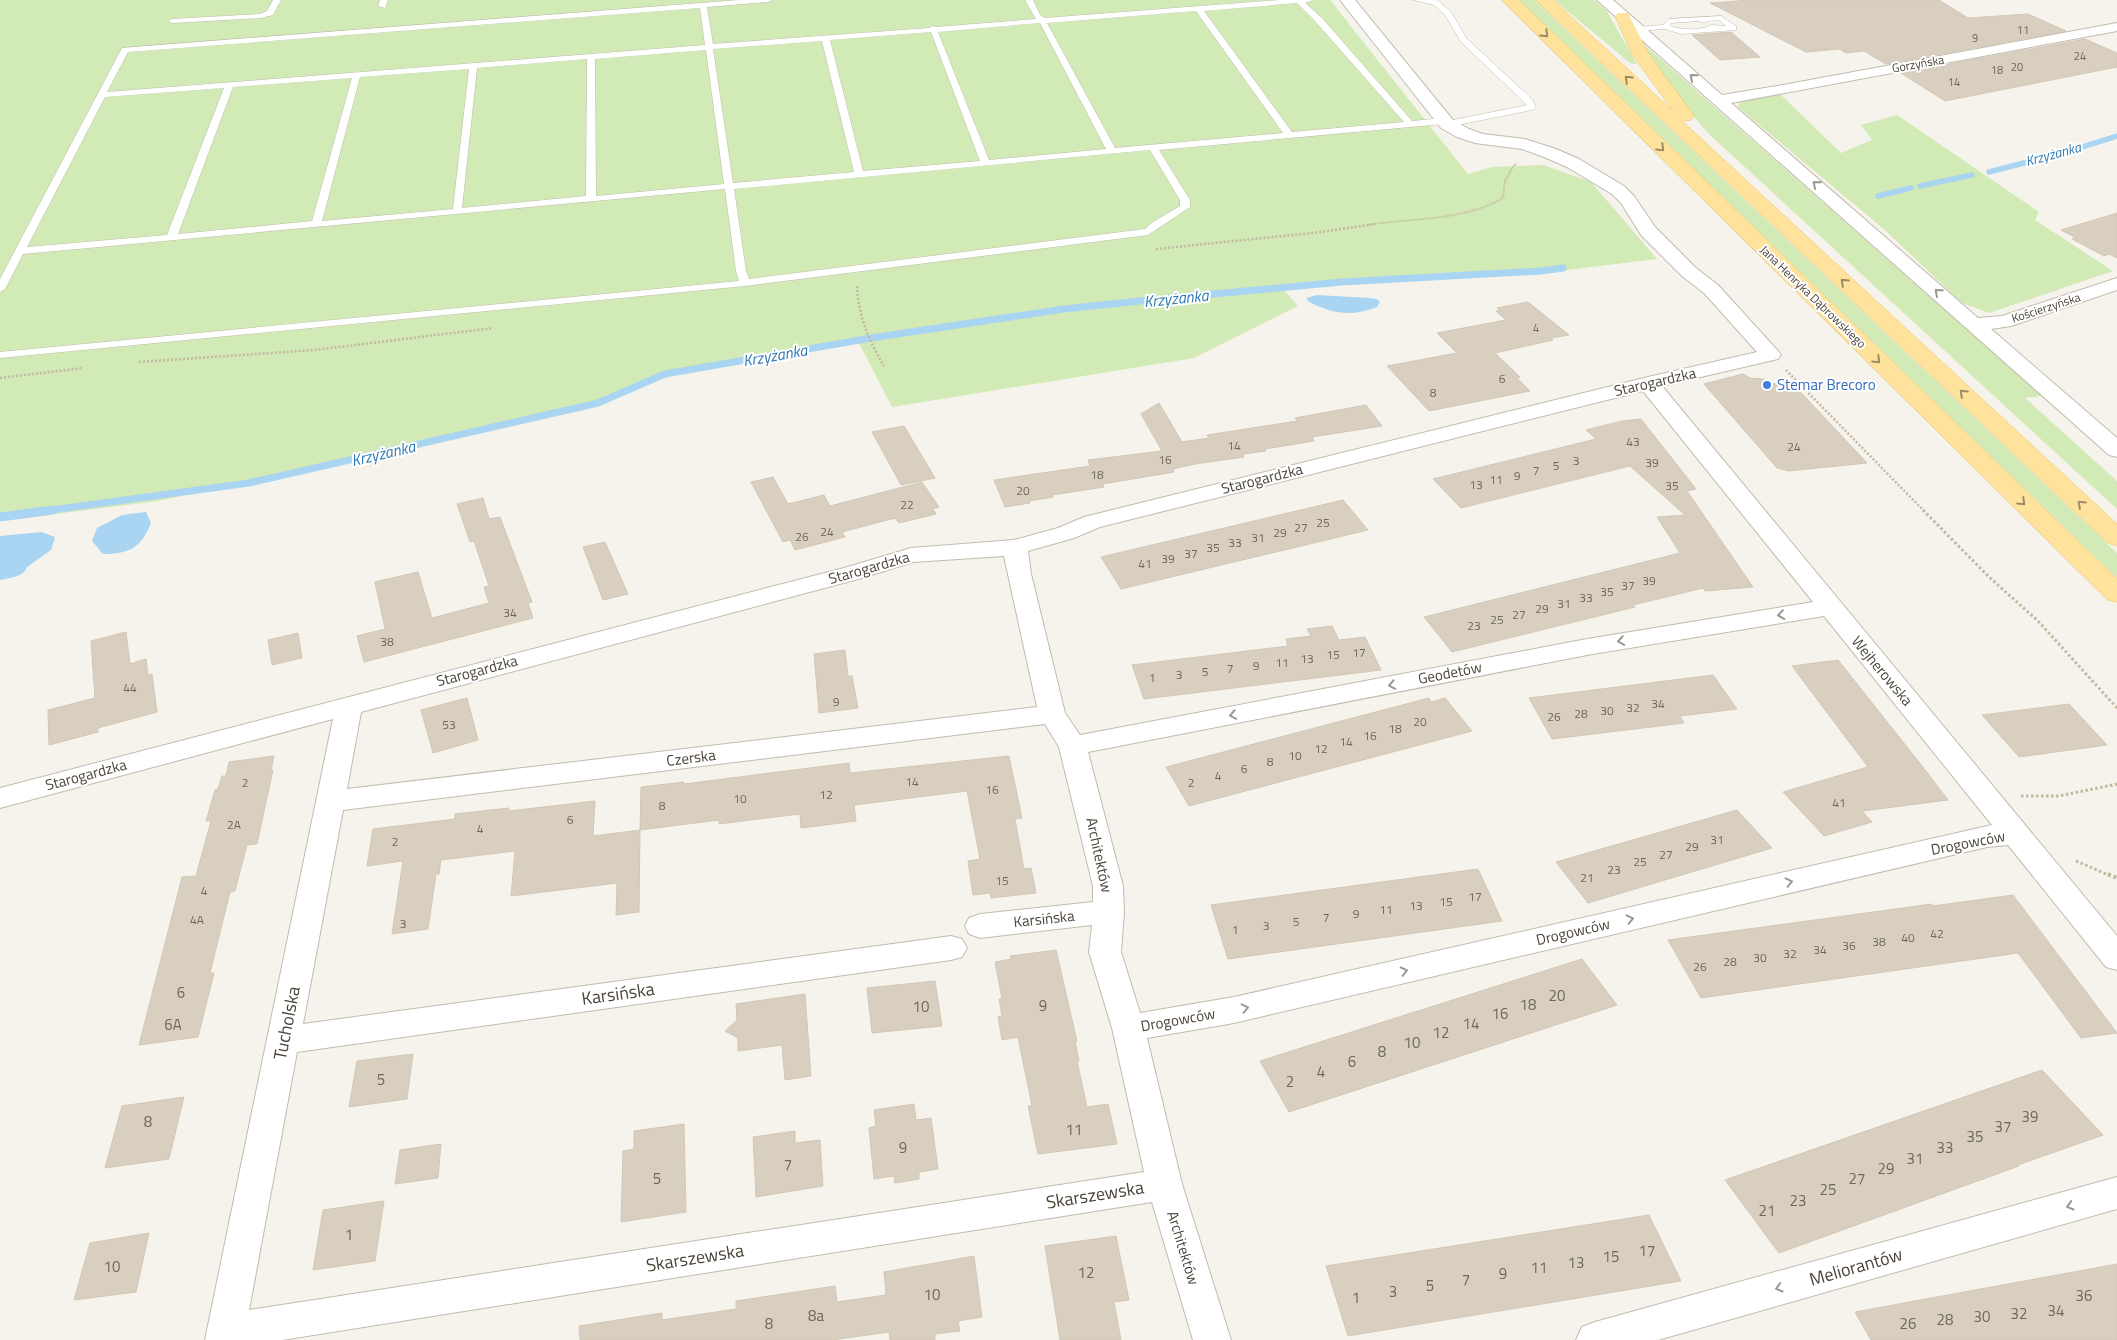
<svg xmlns="http://www.w3.org/2000/svg" width="2117" height="1340" font-family="'Titillium Web',sans-serif">
	<rect width="100%" height="100%" fill="#f6f3ec"/>
	<!-- green -->
	<path fill="#d2eab5" d="M0 0H1330L1468 174 1492 167 1543 165 1591 182 1657 259 1542 273 1282 288 1298 306 1194 358 892 407 859 343 667 374 588 409 158 501 0 521Z
		M1519 0H1534L2117 553V578Z
		M1554 0H1594L1606 10 1637 64 1630 63Z
		M1641 42 2042 396 2025 398 2117 481V509L1710 135 1685 107Z
		M1781 95 1841 153 1872 140 1861 125 1897 115 2039 212 2035 220 2113 271 1989 313 1962 303 1887 232 1738 107 1739 103 1746 100Z"/>
	<!-- water -->
	<path fill="#a9d4f2" d="M1317 295 1370 298 1377 299 1380 302 1377 307C1350 317 1334 314 1309 302L1306 298Z
		M146 512 151 523C141 548 129 554 103 554L92 541 97 528 122 515Z
		M41 532 55 537 51 550 27 567C24 577 9 578 0 580V536Z"/>
	<g fill="none" stroke-linecap="round" stroke-linejoin="round">
		<!-- stream-far2 -->
		<path stroke="#a9d4f2" stroke-width="5.5" d="M1989 172 2066 152 2117 136
			M1920 186 1972 175
			M1878 196 1911 188"/>
		<!-- stream-far1 -->
		<path stroke="#a9d4f2" stroke-width="7" d="M44 511 249 483 598 403 665 374 871 338 1064 309 1139 301 1342 282 1541 271 1563 268"/>
		<!-- stream -->
		<path stroke="#a9d4f2" stroke-width="9" d="M0 517 53 510"/>
	</g>
	<!-- building -->
	<path fill="#d8cfc1" stroke="#d3c7b4" d="M1750 0H1939L1968 18 2028 14 2066 31 1886 64 1864 51 1846 53 1840 49 1806 52 1710 3Z
		M1731 32 1760 57 1720 60 1692 35Z
		M2085 39 2117 53V67L1945 101 1901 73Z
		M2117 213V258L2109 254 2104 256 2072 239 2076 238 2061 230Z
		M1528 302 1569 335 1551 338 1553 340 1495 353 1520 377 1517 378 1530 391 1429 411 1387 366 1457 353 1437 333 1506 320 1496 311 1501 310 1497 308Z
		M1743 374 1750 378 1763 379 1774 384 1792 383 1867 463 1788 471 1777 468 1704 384Z
		M1159 403 1182 442 1209 438 1207 435 1297 421 1295 418 1366 405 1382 426 1312 437 1314 441 1265 449 1266 451 1243 454 1244 457 1195 464 1173 469 1174 472 1103 484 1104 487 1052 495 1053 497 1029 501 1030 503 1005 507 994 480 1090 466 1088 460 1162 451 1141 414Z
		M1641 419 1696 489 1687 491 1753 587 1705 591 1703 588 1633 605 1635 607 1452 652 1424 617 1680 553 1657 517 1685 515 1630 466 1461 508 1433 479 1596 439 1586 430 1622 421Z
		M904 426 913 441 935 478 901 485 872 432Z
		M773 477 788 504 824 495 830 506 922 482 939 507 933 509 936 514 899 523 895 518 842 532 845 537 795 550 790 540 783 542 751 482Z
		M483 498 489 519 500 517 532 602 528 603 533 618 364 662 357 636 385 629 375 582 418 572 432 618 489 603 484 587 489 586 474 541 470 542 457 504Z
		M1343 500 1368 530 1121 589 1101 557Z
		M605 542 628 594 603 600 583 547Z
		M1332 626 1339 640 1365 637 1381 670 1144 699 1132 665 1288 646 1286 639 1311 636 1307 629Z
		M126 632 130 664 146 659 148 675 152 674 157 712 98 728V732L49 745 48 710 95 698 91 641Z
		M298 633 302 658 272 665 268 640Z
		M845 650 848 676H852L858 708 819 713 814 654Z
		M1838 660 1919 762 1948 800 1862 811 1872 822 1824 836 1783 792 1868 767 1792 666Z
		M1713 675 1737 709 1680 716 1684 723 1552 739 1529 698Z
		M467 698 478 740 433 753 421 710Z
		M1429 698 1431 702 1445 698 1472 731 1189 806 1166 767Z
		M2069 704 2107 745 2019 757 1982 715Z
		M274 756 271 770H273L257 844 247 845 235 891 230 892 210 973H214L198 1037 139 1045 182 877 196 876 211 821H206L215 790 218 789 222 776H226L229 762Z
		M1009 756 1022 818 1015 819 1024 869 1031 868 1036 893 991 898 990 893 973 895 968 861 980 859 967 791 854 805 856 821 801 828 800 814 719 824V820L640 830 641 787 684 782V784L849 763 850 773Z
		M595 801 593 836 640 830 639 912 616 915 617 883 511 896 515 851 441 860 439 874H436L428 929 392 934 403 861 367 866 373 829 455 819V814L509 808V811Z
		M1737 810 1772 848 1588 903 1556 862Z
		M1478 869 1502 921 1228 959 1211 905Z
		M2013 895 2117 1033 2081 1038 2018 953 1701 998 1668 940 1932 904 1933 906Z
		M1056 950 1077 1041H1075L1079 1061H1077L1087 1107 1108 1104 1117 1144 1038 1154 1028 1106H1032L1018 1037 1002 1040 998 1017 1002 1016 999 999H1002L995 962 1011 959 1010 956Z
		M1582 959 1617 1005 1289 1112 1260 1061Z
		M935 981 942 1026 872 1033 867 988Z
		M805 994 811 1076 785 1080 782 1045 738 1051V1038L725 1031 737 1020 736 1004Z
		M413 1054 407 1099 349 1107 357 1061Z
		M2042 1070 2103 1135 2018 1165 2019 1166 1779 1253 1725 1180Z
		M184 1097 169 1159 105 1168 122 1106Z
		M914 1104 916 1120 931 1118 938 1169 919 1172V1179L895 1183 894 1176 874 1179 869 1128 876 1126 874 1110Z
		M684 1124 686 1212 621 1222 623 1151 634 1149V1131Z
		M795 1131V1143L820 1140 823 1186 756 1197 753 1137Z
		M441 1144 438 1178 395 1184 400 1150Z
		M384 1201 375 1261 313 1270 323 1210Z
		M1649 1215 1681 1281 1348 1336 1326 1266Z
		M149 1233 136 1292 74 1300 90 1243Z
		M1116 1236 1129 1300 1114 1302 1121 1340H1060L1045 1246Z
		M974 1256 982 1317 958 1321 960 1331 935 1334V1340H890L889 1332 832 1340H580L579 1326 662 1313V1320L736 1309V1301L835 1286 837 1302 886 1295 884 1272Z
		M2117 1264V1340H1871L1855 1312Z"/>
	<g fill="none" stroke-linecap="round" stroke-linejoin="round">
		<!-- lane casing -->
		<g stroke="#c2bbae" stroke-width="1">
			<path id="lane" d="M273 0H281L273 15 261 18 172 23 168 21 172 19 260 14 267 11Z
				M380 0H388L385 8 378 6Z
				M739 0H772L768 2 707 7 713 44 929 28 933 26 936 27 1036 19 1025 0H1033L1040 15 1045 18 1280 0H1313L1305 3 1321 17 1412 121 1444 118 1448 121 1527 105 1461 42 1445 15 1434 5 1413 0H1437L1451 12 1467 39 1532 99 1536 107 1532 110 1447 127 1443 124 1159 150 1190 200V207L1148 235 745 286 0 358V352L739 281 736 271 725 189 23 254 5 289 0 292V279L122 48ZM1297 3 1315 21 1404 122 1292 132 1204 11ZM700 8 705 45 107 92 128 52ZM1196 11 1283 133 1115 148 1047 23ZM1040 23 1106 149 989 160 938 32ZM931 32 980 161 863 171 830 40ZM822 41 854 172 733 183 713 49ZM706 50 724 184 596 196 595 59ZM587 59 586 196 462 208 477 68ZM469 69 453 209 322 221 360 77ZM352 78 312 221 178 234 233 87ZM224 88 167 235 27 247 105 97ZM1150 150 1180 200V206L1153 222 1145 229 749 279 746 271 734 189Z
				M1721 16 1736 26V30L1681 34 1665 29 1637 31 1633 29 1637 27 1663 25 1669 19ZM1719 20 1726 26 1711 25C1700 31 1683 30 1670 26L1671 23 1699 21 1704 23 1708 21Z"/>
		</g>
		<!-- street casing -->
		<g stroke="#c2bbae" stroke-width="2">
			<path id="street" d="M1340 0H1355L1453 120 1469 129 1483 134 1525 139 1556 149 1579 159 1624 186 1634 196 1655 227 1696 268 1718 285 1778 351 1781 355 1778 359 1662 386 2117 936V970L2106 967 2008 845 1987 847 1234 1023 1147 1038 1182 1184 1231 1340H1193L1152 1202 282 1340H205L333 719 0 808V788L844 568 911 548 1014 540 1058 528 1084 517 1648 377 1757 352 1704 293 1682 276 1641 235 1621 203 1612 194 1567 167 1544 157 1522 149 1475 143 1457 137 1441 128ZM1643 391 1813 602 1587 639 1080 735 1065 713 1031 574 1028 551 1074 538 1100 527ZM1004 556 1037 707 347 789 361 712 862 578 913 562ZM1824 616 1992 825 1234 997 1140 1013 1121 952 1124 912 1123 886 1088 752 1587 655ZM1045 724 1059 747 1093 886V902L980 914 969 918 965 926 969 934 980 938 1092 925 1089 952 1112 1028 1144 1172 249 1310 297 1052 951 960 962 957 967 948 962 939 951 936 303 1024 343 810Z
				M1597 0H1613L1722 95 1783 85 2117 23V31L1731 103 1978 318 2002 316 2117 278V290L2011 326 1991 329 2117 438V457L2109 455Z
				M2117 1177V1209L1658 1340H1576L1582 1327 1595 1322Z"/>
		</g>
		<!-- primary casing -->
		<g stroke="#e6c16a" stroke-width="1">
			<path id="primary" d="M1502 0H1519L2117 579V602L2108 600Z
				M1536 0H1553L1674 112 1632 54 1615 16 1618 13H1628L1648 53 1694 116 1691 120 1682 121 2117 524V546L2108 543Z"/>
		</g>
		<!-- path-far3 -->
		<path stroke="#c4b79f" stroke-width="2" stroke-dasharray="1 1" stroke-linecap="butt" d="M1367 225C1411 218 1464 221 1503 198L1505 181 1514 165 1517 164"/>
		<!-- path-far2 -->
		<path stroke="#c4b79f" stroke-width="2.5" stroke-dasharray="2 2" stroke-linecap="butt" d="M1156 249 1322 232 1375 224
			M857 286C858 315 869 341 884 366
			M139 362 315 350 493 328
			M1786 370 1924 511
			M0 378 83 368"/>
		<!-- path-far1 -->
		<path stroke="#c4b79f" stroke-width="3" stroke-dasharray="2.5 2.5" stroke-linecap="butt" d="M1923 510 1989 577 2038 621 2117 708
			M2021 796H2059L2117 784
			M2076 861 2111 876"/>
		<!-- path -->
		<path stroke="#c4b79f" stroke-width="4" stroke-dasharray="3 3" stroke-linecap="butt" d="M2108 874 2117 878"/>
		<!-- lane -->
		<use href="#lane" fill="#fff" fill-rule="evenodd"/>
		<!-- street -->
		<use href="#street" fill="#fff" fill-rule="evenodd"/>
		<!-- primary -->
		<use href="#primary" fill="#ffe39c" fill-rule="evenodd"/>
	</g>
	<!-- one-way arrows -->
	<defs><path id="oneway-chevron" d="M-2-3.5L2.5 0L-2 3.5" fill="none" stroke-width="1.6" stroke-linecap="round" stroke-linejoin="round" transform="scale(1.25)"/></defs>
	<g stroke="#9c8c66">
		<use href="#oneway-chevron" transform="translate(1545 34) rotate(44)"/>
		<use href="#oneway-chevron" transform="translate(1628 79) rotate(-137)"/>
		<use href="#oneway-chevron" transform="translate(1661 148) rotate(44)"/>
		<use href="#oneway-chevron" transform="translate(1844 282) rotate(-137)"/>
		<use href="#oneway-chevron" transform="translate(1877 360) rotate(44)"/>
		<use href="#oneway-chevron" transform="translate(1963 393) rotate(-137)"/>
		<use href="#oneway-chevron" transform="translate(2022 502) rotate(44)"/>
		<use href="#oneway-chevron" transform="translate(2081 504) rotate(-137)"/>
	</g>
	<g stroke="#9c9892">
		<use href="#oneway-chevron" transform="translate(1693 77) rotate(-139)"/>
		<use href="#oneway-chevron" transform="translate(1816 184) rotate(-139)"/>
		<use href="#oneway-chevron" transform="translate(1938 292) rotate(-139)"/>
		<use href="#oneway-chevron" transform="translate(1781 615) rotate(171)"/>
		<use href="#oneway-chevron" transform="translate(1621 641) rotate(171)"/>
		<use href="#oneway-chevron" transform="translate(1392 685) rotate(169)"/>
		<use href="#oneway-chevron" transform="translate(1233 715) rotate(169)"/>
		<use href="#oneway-chevron" transform="translate(1789 882) rotate(-13)"/>
		<use href="#oneway-chevron" transform="translate(1630 919) rotate(-13)"/>
		<use href="#oneway-chevron" transform="translate(1404 971) rotate(-13)"/>
		<use href="#oneway-chevron" transform="translate(1245 1008) rotate(-13)"/>
		<use href="#oneway-chevron" transform="translate(2070 1206) rotate(164)"/>
		<use href="#oneway-chevron" transform="translate(1779 1288) rotate(164)"/>
	</g>
	<!-- markers -->
	<circle fill="#3f7fe0" stroke="#fff" stroke-width="2" cx="1767" cy="385" r="5"/>
	<g text-anchor="middle" stroke-width="4" stroke-linejoin="round" paint-order="stroke">
		<!-- far-number labels -->
		<g font-size="11" fill="#6e675b">
			<text x="2023" y="34">11</text>
			<text x="1975" y="42">9</text>
			<text x="2080" y="60">24</text>
			<text x="2017" y="71">20</text>
			<text x="1997" y="74">18</text>
			<text x="1954" y="86">14</text>
			<text x="1536" y="332">4</text>
		</g>
		<!-- far-street labels -->
		<g font-size="12" fill="#4b4439" stroke="#fff">
			<text transform="translate(1918 64) rotate(-10)" y="4">Gorzyńska</text>
			<text transform="translate(1813 297) rotate(44)" y="4">Jana Henryka Dąbrowskiego</text>
			<text transform="translate(2046 308) rotate(-18)" y="4">Kościerzyńska</text>
		</g>
		<!-- number labels -->
		<g font-size="12" fill="#6e675b">
			<text x="1502" y="383">6</text>
			<text x="1433" y="397">8</text>
			<text x="1633" y="446">43</text>
			<text x="1234" y="450">14</text>
			<text x="1794" y="451">24</text>
			<text x="1165" y="464">16</text>
			<text x="1576" y="465">3</text>
			<text x="1652" y="467">39</text>
			<text x="1556" y="470">5</text>
			<text x="1536" y="475">7</text>
			<text x="1097" y="479">18</text>
			<text x="1517" y="480">9</text>
			<text x="1496" y="484">11</text>
			<text x="1476" y="489">13</text>
			<text x="1672" y="490">35</text>
			<text x="1023" y="495">20</text>
			<text x="907" y="509">22</text>
			<text x="1323" y="527">25</text>
			<text x="1301" y="532">27</text>
			<text x="827" y="536">24</text>
			<text x="1280" y="537">29</text>
			<text x="802" y="541">26</text>
			<text x="1258" y="542">31</text>
			<text x="1235" y="547">33</text>
			<text x="1213" y="552">35</text>
			<text x="1191" y="558">37</text>
			<text x="1168" y="563">39</text>
			<text x="1145" y="568">41</text>
			<text x="1649" y="585">39</text>
			<text x="1628" y="590">37</text>
			<text x="1607" y="596">35</text>
			<text x="1586" y="602">33</text>
			<text x="1564" y="608">31</text>
			<text x="1542" y="613">29</text>
			<text x="510" y="617">34</text>
			<text x="1519" y="619">27</text>
			<text x="1497" y="624">25</text>
			<text x="1474" y="630">23</text>
			<text x="387" y="646">38</text>
			<text x="1359" y="657">17</text>
			<text x="1333" y="659">15</text>
			<text x="1307" y="663">13</text>
			<text x="1282" y="667">11</text>
			<text x="1256" y="670">9</text>
			<text x="1230" y="673">7</text>
			<text x="1205" y="676">5</text>
			<text x="1179" y="679">3</text>
			<text x="1152" y="682">1</text>
			<text x="130" y="692">44</text>
			<text x="836" y="706">9</text>
			<text x="1658" y="708">34</text>
			<text x="1633" y="712">32</text>
			<text x="1607" y="715">30</text>
			<text x="1581" y="718">28</text>
			<text x="1554" y="721">26</text>
			<text x="1420" y="726">20</text>
			<text x="449" y="729">53</text>
			<text x="1395" y="733">18</text>
			<text x="1370" y="740">16</text>
			<text x="1346" y="746">14</text>
			<text x="1321" y="753">12</text>
			<text x="1295" y="760">10</text>
			<text x="1270" y="766">8</text>
			<text x="1244" y="773">6</text>
			<text x="1218" y="780">4</text>
			<text x="912" y="786">14</text>
			<text x="245" y="787">2</text>
			<text x="1191" y="787">2</text>
			<text x="992" y="794">16</text>
			<text x="826" y="799">12</text>
			<text x="740" y="803">10</text>
			<text x="1839" y="807">41</text>
			<text x="662" y="810">8</text>
			<text x="570" y="824">6</text>
			<text x="234" y="829">2A</text>
			<text x="480" y="833">4</text>
			<text x="1717" y="844">31</text>
			<text x="395" y="846">2</text>
			<text x="1692" y="851">29</text>
			<text x="1666" y="859">27</text>
			<text x="1640" y="866">25</text>
			<text x="1614" y="874">23</text>
			<text x="1587" y="882">21</text>
			<text x="1002" y="885">15</text>
			<text x="204" y="895">4</text>
			<text x="1475" y="901">17</text>
			<text x="1446" y="906">15</text>
			<text x="1416" y="910">13</text>
			<text x="1386" y="914">11</text>
			<text x="1356" y="918">9</text>
			<text x="1326" y="922">7</text>
			<text x="197" y="924">4A</text>
			<text x="1296" y="926">5</text>
			<text x="403" y="928">3</text>
			<text x="1266" y="930">3</text>
			<text x="1235" y="934">1</text>
			<text x="1937" y="938">42</text>
			<text x="1908" y="942">40</text>
			<text x="1879" y="946">38</text>
			<text x="1849" y="950">36</text>
			<text x="1820" y="954">34</text>
			<text x="1790" y="958">32</text>
			<text x="1760" y="962">30</text>
			<text x="1730" y="966">28</text>
			<text x="1700" y="971">26</text>
		</g>
		<!-- far-water labels -->
		<g font-size="14" font-style="italic" fill="#2e7ab2" stroke="#fff">
			<text transform="translate(2053 154) rotate(-15)" y="5">Krzyżanka</text>
		</g>
		<!-- street labels -->
		<g font-size="15" fill="#4b4439" stroke="#fff">
			<text transform="translate(1655 382) rotate(-13)" y="5">Starogardzka</text>
			<text transform="translate(1262 479) rotate(-14)" y="5">Starogardzka</text>
			<text transform="translate(869 568) rotate(-16)" y="5">Starogardzka</text>
			<text transform="translate(477 671) rotate(-15)" y="5">Starogardzka</text>
			<text transform="translate(1882 671) rotate(50)" y="5">Wejherowska</text>
			<text transform="translate(1450 673) rotate(-11)" y="5">Geodetów</text>
			<text transform="translate(691 758) rotate(-7)" y="5">Czerska</text>
			<text transform="translate(86 775) rotate(-15)" y="5">Starogardzka</text>
			<text transform="translate(1968 843) rotate(-11)" y="5">Drogowców</text>
			<text transform="translate(1099 855) rotate(78)" y="5">Architektów</text>
			<text transform="translate(1044 919) rotate(-6)" y="5">Karsińska</text>
			<text transform="translate(1573 932) rotate(-13)" y="5">Drogowców</text>
			<text transform="translate(1178 1020) rotate(-10)" y="5">Drogowców</text>
			<text transform="translate(1183 1248) rotate(73)" y="5">Architektów</text>
		</g>
		<!-- shop labels -->
		<g font-size="15" fill="#366cbe" stroke="#fff" text-anchor="start">
			<text x="1777" y="390">Stemar Brecoro</text>
		</g>
		<!-- near-number labels -->
		<g font-size="15" fill="#6e675b">
			<text x="181" y="998">6</text>
			<text x="1557" y="1001">20</text>
			<text x="1528" y="1010">18</text>
			<text x="1043" y="1011">9</text>
			<text x="921" y="1012">10</text>
			<text x="1500" y="1019">16</text>
			<text x="1471" y="1029">14</text>
			<text x="173" y="1030">6A</text>
			<text x="1441" y="1038">12</text>
			<text x="1412" y="1048">10</text>
			<text x="1382" y="1057">8</text>
			<text x="1352" y="1067">6</text>
			<text x="1321" y="1077">4</text>
			<text x="381" y="1085">5</text>
			<text x="1290" y="1087">2</text>
			<text x="2030" y="1122">39</text>
			<text x="148" y="1127">8</text>
			<text x="2003" y="1132">37</text>
			<text x="1074" y="1135">11</text>
			<text x="1975" y="1142">35</text>
			<text x="903" y="1153">9</text>
			<text x="1945" y="1153">33</text>
			<text x="1915" y="1164">31</text>
			<text x="788" y="1170">7</text>
			<text x="1886" y="1174">29</text>
			<text x="657" y="1184">5</text>
			<text x="1857" y="1184">27</text>
			<text x="1828" y="1195">25</text>
			<text x="1798" y="1206">23</text>
			<text x="1767" y="1216">21</text>
			<text x="349" y="1240">1</text>
			<text x="1647" y="1256">17</text>
			<text x="1611" y="1262">15</text>
			<text x="1576" y="1268">13</text>
			<text x="112" y="1272">10</text>
			<text x="1539" y="1273">11</text>
			<text x="1086" y="1278">12</text>
			<text x="1503" y="1279">9</text>
			<text x="1466" y="1285">7</text>
			<text x="1430" y="1291">5</text>
			<text x="1393" y="1297">3</text>
			<text x="932" y="1300">10</text>
			<text x="2084" y="1301">36</text>
			<text x="1356" y="1303">1</text>
			<text x="2056" y="1316">34</text>
			<text x="2019" y="1319">32</text>
			<text x="816" y="1321">8a</text>
			<text x="1982" y="1322">30</text>
			<text x="1945" y="1325">28</text>
			<text x="769" y="1329">8</text>
			<text x="1908" y="1329">26</text>
		</g>
		<!-- water labels -->
		<g font-size="16" font-style="italic" fill="#2e7ab2" stroke="#fff">
			<text transform="translate(1176 298) rotate(-6)" y="6">Krzyżanka</text>
			<text transform="translate(775 355) rotate(-10)" y="6">Krzyżanka</text>
			<text transform="translate(383 453) rotate(-13)" y="6">Krzyżanka</text>
		</g>
		<!-- near-street labels -->
		<g font-size="18" fill="#4b4439" stroke="#fff">
			<text transform="translate(618 994) rotate(-8)" y="6">Karsińska</text>
			<text transform="translate(287 1023) rotate(-79)" y="6">Tucholska</text>
			<text transform="translate(1095 1195) rotate(-9)" y="6">Skarszewska</text>
			<text transform="translate(695 1258) rotate(-9)" y="6">Skarszewska</text>
			<text transform="translate(1856 1267) rotate(-16)" y="6">Meliorantów</text>
		</g>
	</g>
</svg>
